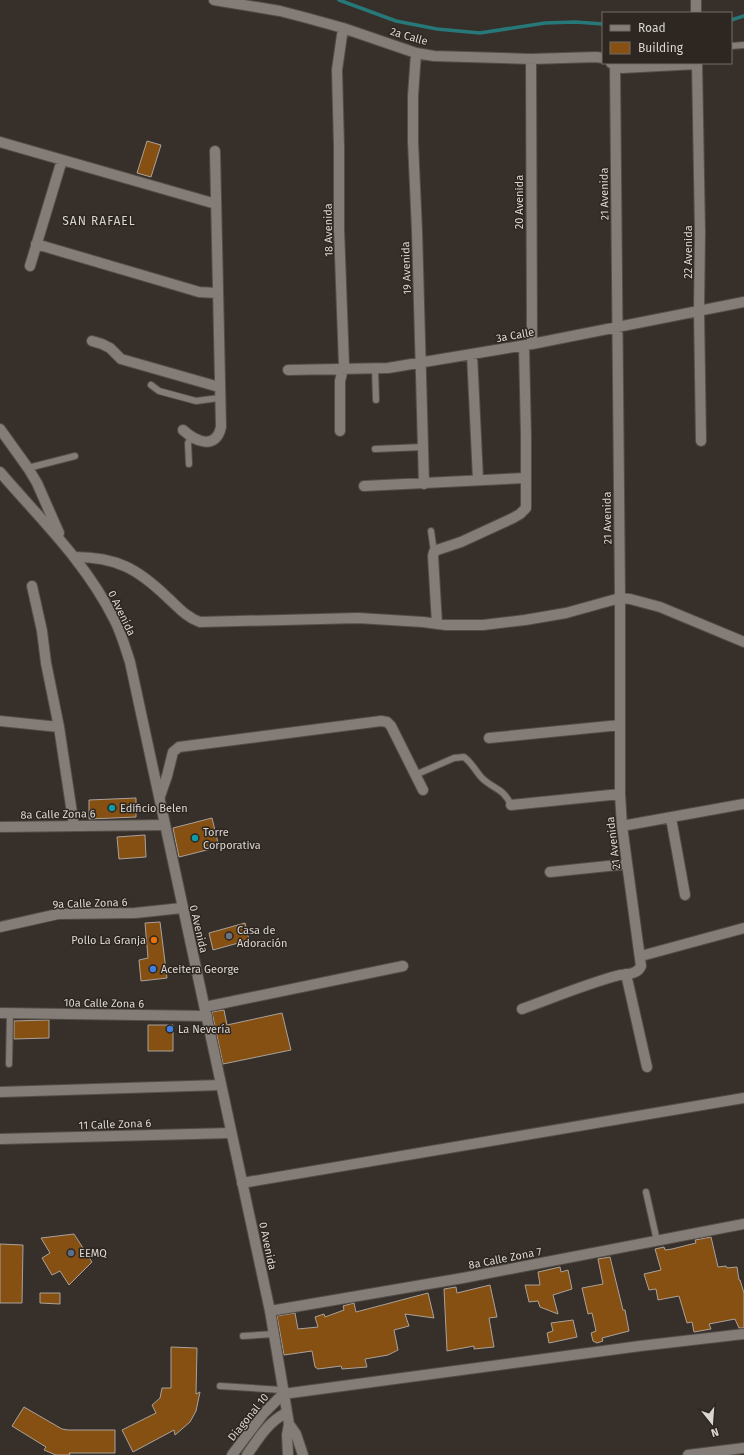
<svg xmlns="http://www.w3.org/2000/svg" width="744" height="1455" font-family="'Fira Sans',sans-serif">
	<rect width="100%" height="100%" fill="#37302a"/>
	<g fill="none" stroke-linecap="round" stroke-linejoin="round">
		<!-- stream -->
		<path stroke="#267879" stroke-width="3.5" d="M339 0 396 21 437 29 480 33 545 23 575 22 603 24
			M731 20 744 16"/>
	</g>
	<!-- building -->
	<path fill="#865012" stroke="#aaa29b" d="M147 141 161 145 151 177 137 173Z
		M136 798V817L89 819V800Z
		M212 818 219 847 179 857 173 828Z
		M145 835 146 857 119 859 117 837Z
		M160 922 167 978 141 981 139 960 148 958 145 923Z
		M245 923 249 940 213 950 209 933Z
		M224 1010 227 1025 282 1013 291 1050 223 1064 212 1012Z
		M49 1020V1038L14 1039V1021Z
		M148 1025H173V1051H148Z
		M74 1234 92 1262 69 1285 60 1271 52 1275 42 1258 50 1253 41 1238Z
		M711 1237 718 1267 726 1266 727 1268 737 1267 739 1280H740L744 1293V1328H739L735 1319 709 1324 711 1329 694 1332 692 1322 687 1323 679 1296 658 1300 656 1289 649 1290 644 1274 661 1270 655 1249 664 1247 665 1250 672 1249 696 1243 695 1240Z
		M0 1244 23 1245 22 1303H0Z
		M610 1257 623 1310H625L629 1331 602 1338 603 1341 597 1343 593 1341 591 1333 596 1331 592 1313 588 1314 582 1288 603 1284 598 1259Z
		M560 1267 561 1272 568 1270 572 1289 553 1295 558 1314 540 1307 538 1301 529 1302 525 1285H540L538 1272Z
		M490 1285 497 1317 489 1318 494 1347 474 1349V1346L447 1351 444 1289 456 1287 457 1293Z
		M40 1293H60V1304L40 1303Z
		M428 1293 434 1318 405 1314 409 1326 394 1330 398 1350 388 1355 365 1359 367 1367 342 1369 341 1366 318 1369 315 1367 312 1351 284 1355 277 1316 295 1313 298 1329 318 1327 315 1317 324 1314 325 1317 344 1310 343 1306 354 1303 356 1312Z
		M573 1320 577 1337 549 1343 547 1333 553 1331 551 1323Z
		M171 1347 197 1348 196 1394 200 1392 196 1411 190 1422 175 1435 174 1430 133 1452 122 1430 156 1413 152 1405 160 1398 162 1388H171Z
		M24 1407 62 1429 68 1430H115V1453H69L70 1455H56L44 1450 46 1447 12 1426Z"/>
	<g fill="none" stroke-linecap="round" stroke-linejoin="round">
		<!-- lane casing -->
		<g stroke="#534d48" stroke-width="8">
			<path id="lane" d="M731 46 744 45
				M375 368 376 400
				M151 385 159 391 196 401 219 398
				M375 449 423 447
				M189 464 188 443 190 439 194 438
				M28 468 75 456
				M431 531 434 552
				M415 775 454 758 464 757C471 762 475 770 481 777 492 789 503 787 511 805
				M9 1064 10 1013
				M646 1192 657 1241
				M243 1336 274 1334
				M220 1386 282 1390"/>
		</g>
		<!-- street casing -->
		<g stroke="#534d48" stroke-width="12">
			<path id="street" d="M214 0 280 11 307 18 343 28 416 53 434 56 531 59 596 57 603 58
				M696 0V13
				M416 53 413 96V142L417 231 424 484
				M531 59 532 344
				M611 63 618 67 622 68 697 64
				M697 63 700 232 699 311 701 441
				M0 142 216 204
				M36 244 189 289 199 292 217 293
				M30 266 62 160
				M92 341 102 344 110 348 121 359 219 387
				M472 354 478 479
				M288 370 388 368 532 344 744 302
				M183 430C195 441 216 451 221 427L215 151
				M340 431V381L344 365 339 229V147L337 70 343 28
				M364 486 525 478
				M75 557C117 557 138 569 168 598 178 607 187 618 200 622L358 618 423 622 446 625H483L525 620 566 613 620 598 630 599 660 607 744 642
				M32 586 42 631 46 663 59 727 74 826
				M437 624 433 556 434 552 437 550 461 542 513 518 520 514 526 508V437L524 346
				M0 721 59 727
				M489 738 620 725
				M160 796 167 776 173 752 179 747 381 721 387 722 391 726 423 790
				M511 805 620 794
				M671 818 685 895
				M622 826 744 804
				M0 827 165 825
				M550 872 627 864
				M0 927 58 914 135 913 182 908
				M641 956 744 928
				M626 974 647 1067
				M205 1007 403 966
				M522 1009C553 998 588 983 620 975 628 974 638 974 641 966L622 826 620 794V598L615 66
				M0 1013 207 1016
				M0 1092 221 1085
				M0 1139 231 1133
				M242 1183 744 1098
				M270 1311 463 1278 744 1224
				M232 1455 263 1414 283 1394 640 1346 744 1334
				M247 1455C258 1439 268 1422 286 1413
				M688 1455 744 1448"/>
		</g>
		<!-- secondary casing -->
		<g stroke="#534d48" stroke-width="12">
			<path id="secondary" d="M0 429 28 468 37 483 59 533
				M0 472C41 520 85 561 114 619 121 632 125 647 130 662L270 1311 289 1424 287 1435 288 1455
				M289 1424 296 1434 303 1455"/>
		</g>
		<!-- lane -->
		<use href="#lane" stroke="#847c76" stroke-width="6"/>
		<!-- street -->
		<use href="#street" stroke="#847c76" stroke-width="10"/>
		<!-- secondary -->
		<use href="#secondary" stroke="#847c76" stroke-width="10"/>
	</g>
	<!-- markers -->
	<g fill="#0f9aa8" stroke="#2d2621" stroke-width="1.5">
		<circle cx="112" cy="808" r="4"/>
		<circle cx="195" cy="838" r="4"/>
	</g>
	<circle fill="#6b7280" stroke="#2d2621" stroke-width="1.5" cx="229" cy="936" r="4"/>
	<circle fill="#e8710a" stroke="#2d2621" stroke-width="1.5" cx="154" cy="940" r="4"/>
	<g fill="#3f7fe0" stroke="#2d2621" stroke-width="1.5">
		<circle cx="153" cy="969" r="4"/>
		<circle cx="170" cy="1029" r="4"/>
	</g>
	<circle fill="#5c6f8a" stroke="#2d2621" stroke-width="1.5" cx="71" cy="1253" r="4"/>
	<g text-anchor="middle" stroke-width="3" stroke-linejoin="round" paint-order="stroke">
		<!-- street labels -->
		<g font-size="11" fill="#dad6d2" stroke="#2d2621">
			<text transform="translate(409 36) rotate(16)" y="4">2a Calle</text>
			<text transform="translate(604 194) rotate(-91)" y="4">21 Avenida</text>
			<text transform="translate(519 202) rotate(-90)" y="4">20 Avenida</text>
			<text transform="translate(328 230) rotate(-91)" y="4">18 Avenida</text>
			<text transform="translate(688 252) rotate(-90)" y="4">22 Avenida</text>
			<text transform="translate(406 268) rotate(-92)" y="4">19 Avenida</text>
			<text transform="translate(515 335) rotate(-10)" y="4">3a Calle</text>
			<text transform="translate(607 518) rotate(-91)" y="4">21 Avenida</text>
			<text transform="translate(122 613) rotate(64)" y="4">0 Avenida</text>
			<text transform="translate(58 814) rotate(-1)" y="4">8a Calle Zona 6</text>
			<text transform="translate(613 843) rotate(-97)" y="4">21 Avenida</text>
			<text transform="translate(90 903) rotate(-2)" y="4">9a Calle Zona 6</text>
			<text transform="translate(199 929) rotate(77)" y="4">0 Avenida</text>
			<text transform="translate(104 1003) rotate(1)" y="4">10a Calle Zona 6</text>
			<text transform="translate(115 1124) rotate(-2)" y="4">11 Calle Zona 6</text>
			<text transform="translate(268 1246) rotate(78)" y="4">0 Avenida</text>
			<text transform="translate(505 1258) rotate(-11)" y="4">8a Calle Zona 7</text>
			<text transform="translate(248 1417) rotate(-51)" y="4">Diagonal 10</text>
		</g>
		<!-- poi labels -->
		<g font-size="11" fill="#dad6d2" stroke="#2d2621" text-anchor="start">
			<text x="120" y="812">Edificio Belen</text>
			<text x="203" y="836">Torre<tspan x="203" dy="13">Corporativa</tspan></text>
			<text x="237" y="934">Casa de<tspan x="237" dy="13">Adoración</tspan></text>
			<text x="146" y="944" text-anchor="end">Pollo La Granja</text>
			<text x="161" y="973">Aceitera George</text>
			<text x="178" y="1033">La Nevería</text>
			<text x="79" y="1257">EEMQ</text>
		</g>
		<!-- neighbourhood labels -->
		<g font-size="12" letter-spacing="1" fill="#dad6d2" stroke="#2d2621">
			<text x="99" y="225">SAN RAFAEL</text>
		</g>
	</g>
	<!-- legend -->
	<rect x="602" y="12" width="130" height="52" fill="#2d2621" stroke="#726c68"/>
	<rect x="610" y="25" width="20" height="6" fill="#847c76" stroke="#726c68"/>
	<text x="638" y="32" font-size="12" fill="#dad6d2">Road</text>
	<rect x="610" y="42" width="20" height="12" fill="#865012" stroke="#726c68"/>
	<text x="638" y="52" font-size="12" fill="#dad6d2">Building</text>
	<!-- north arrow -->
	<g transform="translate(712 1423) rotate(163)" stroke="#2d2621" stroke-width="3" paint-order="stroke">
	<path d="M0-3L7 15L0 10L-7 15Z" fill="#dad6d2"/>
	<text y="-6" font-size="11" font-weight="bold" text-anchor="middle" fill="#dad6d2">N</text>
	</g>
</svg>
